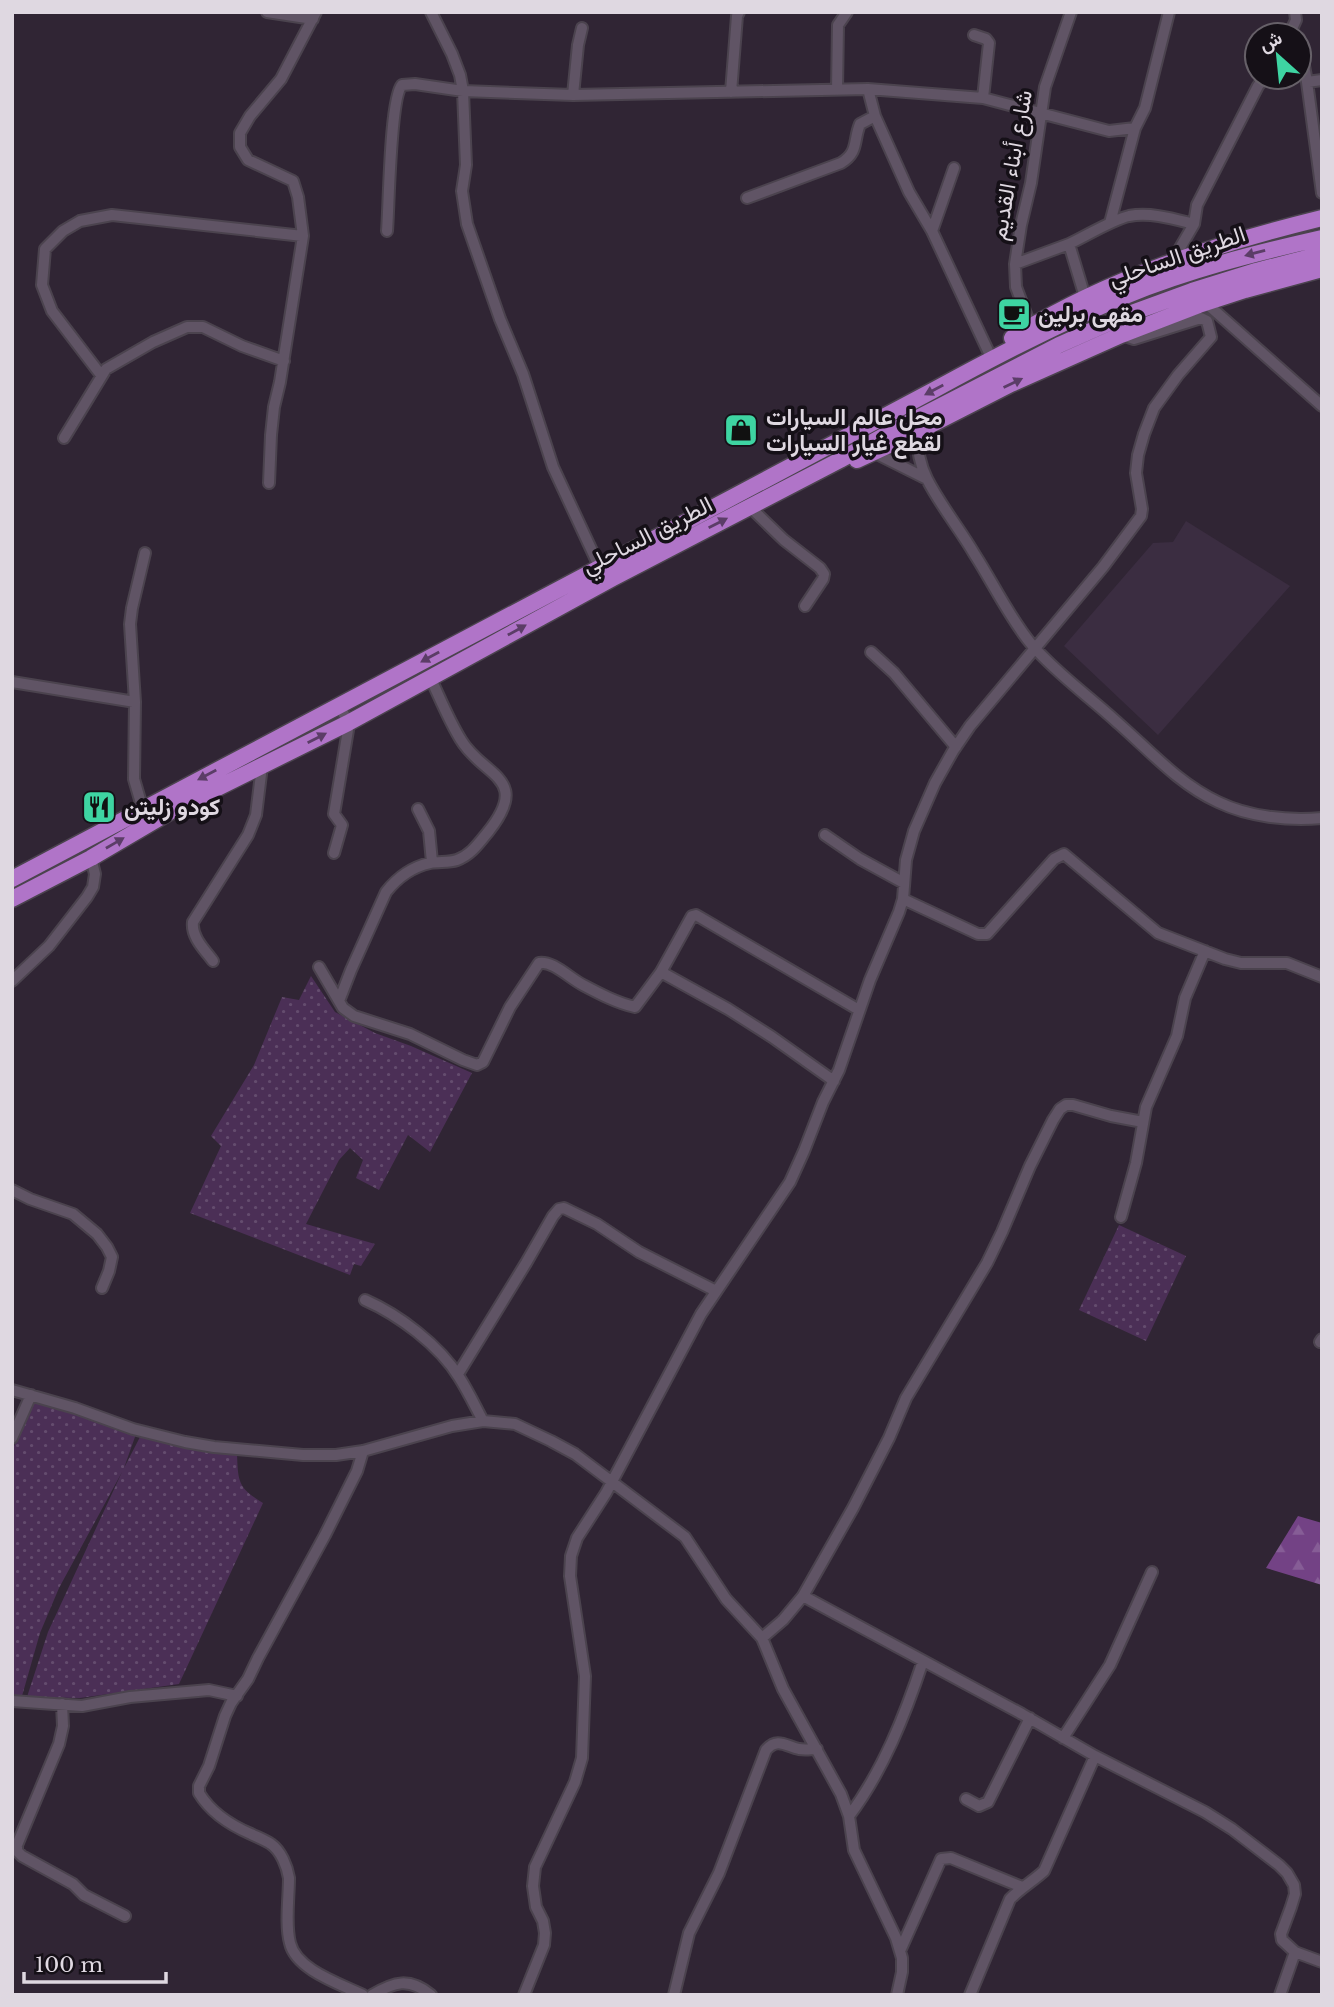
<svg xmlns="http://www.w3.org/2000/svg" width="1334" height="2007" font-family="'Libre Baskerville',Vazirmatn,serif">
	<defs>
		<pattern id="grass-dots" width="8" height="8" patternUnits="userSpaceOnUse" patternTransform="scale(1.75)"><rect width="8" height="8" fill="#4b2f56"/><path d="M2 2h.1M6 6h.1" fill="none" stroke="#644c6e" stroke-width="1.8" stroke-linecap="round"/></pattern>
		<pattern id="forest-firs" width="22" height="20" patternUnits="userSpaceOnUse" patternTransform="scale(1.75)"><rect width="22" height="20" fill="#734285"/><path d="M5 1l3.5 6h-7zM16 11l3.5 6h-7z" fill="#865d96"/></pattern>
	</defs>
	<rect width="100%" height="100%" fill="#302534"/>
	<!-- built -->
	<path fill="#3b2d41" d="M1186 521 1290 586 1158 735 1064 646 1153 543 1173 542Z"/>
	<!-- grass -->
	<path fill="url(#grass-dots)" d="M311 976 335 1012 375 1033 411 1046 472 1073 430 1152 408 1135 379 1190 356 1178 363 1160 350 1148 339 1160 306 1224 375 1244 361 1266 354 1264 350 1275 190 1213 221 1146 211 1136 254 1065 282 997 299 1000Z
		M1119 1225 1186 1256 1146 1341 1079 1310Z
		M34 1399 136 1434 124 1468 140 1437 237 1453C238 1482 238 1488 263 1503L179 1684 80 1698 27 1697 48 1632 122 1472 59 1588 40 1633 22 1696 12 1694V1451Z"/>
	<!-- forest -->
	<path fill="url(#forest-firs)" d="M1298 1516 1322 1523V1585L1266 1568Z"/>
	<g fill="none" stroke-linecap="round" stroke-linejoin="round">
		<!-- minor casing -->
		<g stroke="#4b434e" stroke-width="14">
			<path id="minor" d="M267 12 313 19
				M431 12 452 54 460 75 463 91 466 165 462 191 467 224 500 319 523 374 553 467 599 566
				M974 35 986 39 989 43 983 98
				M1289 35 1296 20 1295 12
				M1299 38 1307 82 1322 193
				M1307 82 1322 80
				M868 89 875 116 909 192 932 231 989 353
				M837 90 838 25 847 12
				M731 92 737 16 739 12
				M573 95 578 45 582 28
				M747 198 841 163C859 152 853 141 860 124L875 116
				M1110 223 1135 128
				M387 231C389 207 390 98 402 85L415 84 463 91 573 95 868 89 983 98 1109 131 1135 128 1145 108 1169 12
				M932 231 954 168
				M1173 260 1194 224 1197 205 1258 86 1265 77
				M1015 264 1069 244
				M1085 297 1069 244C1086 236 1112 220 1129 216 1151 212 1174 219 1194 224
				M1206 303 1322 406
				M1031 327 1016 287 1015 264 1021 225 1031 183 1045 87 1071 12
				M101 375 52 311 42 285 45 249 63 231 80 221 112 215 303 236
				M917 432C917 449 919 463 927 479 940 505 960 529 975 555 993 583 1010 619 1032 645 1057 674 1090 697 1118 723 1150 751 1179 784 1218 802 1249 817 1288 821 1322 818
				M64 438 106 369 153 342 187 327H203L242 346 284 361
				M875 453 927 479
				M269 483 271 435 274 407 280 382 303 236 298 197 293 181 248 160 240 147V133L250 116 281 79 316 12
				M750 507 784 540 820 568 824 574 823 579 805 606
				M871 652 894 673 956 747
				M12 682 135 702
				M418 809 429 831 432 862
				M143 810 134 779 135 702 130 624 132 608 145 553
				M825 835 860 859 904 883
				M334 853 342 825 334 814 348 730V723L340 706
				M903 899 978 934H987L1054 859 1064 854 1158 933 1225 959 1241 963H1287L1322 977
				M213 961C205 950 191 937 193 922L248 835 256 815 262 766
				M319 967 343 1008 354 1016 410 1034 463 1060 477 1065 483 1062 510 1007 539 963C554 961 569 978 583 985 600 994 617 1003 635 1007L661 972 692 916 696 915 859 1010
				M661 972 728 1009 772 1037 834 1081
				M12 981 49 946 87 897 93 887 95 874 91 858
				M339 1001 351 970 386 892C397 878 412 867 430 863 439 861 448 863 457 860 471 855 479 843 488 832 532 777 483 777 461 740 449 721 440 698 430 677
				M12 1190 30 1199 73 1214 97 1234 107 1247 112 1257 109 1271 102 1288
				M1121 1217 1136 1163 1146 1107 1177 1036 1185 998 1205 951
				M365 1300C399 1315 439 1345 459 1377 468 1391 475 1406 483 1421
				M1320 1342 1322 1339
				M458 1374 526 1263 553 1216 559 1209 564 1208 597 1224 639 1252 716 1291
				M12 1390 75 1408 133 1429 185 1442 214 1447 303 1455H336L363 1451 452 1426 483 1421 515 1424 551 1441 575 1454 685 1537 726 1599 762 1638 783 1620 803 1596 1022 1714 1095 1756 1205 1812 1232 1829 1279 1865 1287 1873 1294 1885 1295 1894 1291 1907 1281 1934 1282 1940 1295 1952 1322 1962
				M12 1438 31 1395
				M363 1451 357 1471 325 1535 258 1658 248 1679 231 1703 225 1716 209 1766 199 1786V1793C211 1813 230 1825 251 1834 257 1837 265 1840 271 1844 281 1851 287 1866 289 1878 289 1897 285 1925 290 1943 296 1970 341 1984 363 1995
				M803 1596 853 1508 889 1438 906 1398 987 1263 1002 1232 1030 1166 1053 1120 1060 1109 1066 1105H1073L1111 1116 1143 1122
				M762 1638 783 1689 841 1794 849 1816 854 1850 896 1938 902 1958V1972L897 1995
				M12 1701 82 1706 130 1697 209 1690 237 1696
				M62 1704 63 1726 59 1744 17 1845V1851L22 1856 73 1884 84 1895 125 1916
				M1063 1738 1110 1665 1152 1572
				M966 1799 979 1806 988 1802 1030 1718
				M849 1816C883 1771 905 1715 923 1661
				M900 1951 941 1859 951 1858 1022 1887
				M372 1995C394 1982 409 1977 431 1995
				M524 1995 544 1945 545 1933 543 1921 536 1907 533 1886 535 1867 575 1782 582 1758 585 1676 570 1576 571 1556 577 1538 606 1493 701 1314 790 1182 804 1151 823 1102 839 1070 870 980 899 912 903 899 906 860 914 831 935 783 953 751 970 726 1103 567 1141 516 1142 509 1136 473 1138 455 1144 434 1154 408 1178 375 1211 337 1207 321 1201 318 1134 339 1122 335
				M674 1995 689 1933 719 1873 766 1750C777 1737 786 1746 799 1749 805 1750 811 1749 817 1749
				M970 1995 1010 1899C1021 1888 1033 1881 1044 1871L1095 1756
				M1280 1995 1295 1952"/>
		</g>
		<!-- highway casing -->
		<g stroke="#4b434e" stroke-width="19">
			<path id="highway" d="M1012 338C1108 278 1213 245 1322 218
				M857 460 917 432 1011 384 1121 335 1199 305 1245 290 1322 269
				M12 879C252 751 492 623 733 497 800 462 867 426 934 390 996 356 1059 323 1125 296 1189 270 1255 253 1322 238
				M12 899 91 858 171 811 348 723 613 578 840 460 898 428 1059 345 1129 314 1192 291 1256 271 1322 254"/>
		</g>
		<!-- minor -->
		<use href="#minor" stroke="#605465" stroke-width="10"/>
		<!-- highway -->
		<use href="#highway" stroke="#b074c8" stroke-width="16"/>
	</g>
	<!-- one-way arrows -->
	<defs><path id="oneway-solid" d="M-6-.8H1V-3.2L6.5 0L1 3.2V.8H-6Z" transform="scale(1.75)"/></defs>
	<g fill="#5b3d67">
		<use href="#oneway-solid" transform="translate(1255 253) rotate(165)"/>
		<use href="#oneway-solid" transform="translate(1013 383) rotate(-26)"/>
		<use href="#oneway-solid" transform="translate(934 390) rotate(152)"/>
		<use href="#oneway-solid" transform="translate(718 523) rotate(-27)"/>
		<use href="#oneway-solid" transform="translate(517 630) rotate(-29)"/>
		<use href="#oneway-solid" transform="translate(430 657) rotate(151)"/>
		<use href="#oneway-solid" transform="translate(317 738) rotate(-27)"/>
		<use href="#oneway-solid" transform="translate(207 775) rotate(152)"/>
		<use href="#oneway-solid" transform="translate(115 843) rotate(-30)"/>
	</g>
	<!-- icons -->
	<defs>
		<g id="cafe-square" transform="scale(1.75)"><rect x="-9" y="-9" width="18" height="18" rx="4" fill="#3ed4a2" stroke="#151017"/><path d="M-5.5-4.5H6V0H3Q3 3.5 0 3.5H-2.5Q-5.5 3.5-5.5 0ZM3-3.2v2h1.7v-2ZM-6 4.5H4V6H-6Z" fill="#111"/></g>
		<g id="shop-square" transform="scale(1.75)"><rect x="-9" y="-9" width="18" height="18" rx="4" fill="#3ed4a2" stroke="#151017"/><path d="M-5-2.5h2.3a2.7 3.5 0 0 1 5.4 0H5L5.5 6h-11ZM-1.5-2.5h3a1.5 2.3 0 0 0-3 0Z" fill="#111"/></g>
		<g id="restaurant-square" transform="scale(1.75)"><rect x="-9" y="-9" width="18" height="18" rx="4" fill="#3ed4a2" stroke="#151017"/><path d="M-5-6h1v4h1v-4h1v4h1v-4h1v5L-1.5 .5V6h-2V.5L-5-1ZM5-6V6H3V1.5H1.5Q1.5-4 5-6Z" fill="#111"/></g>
	</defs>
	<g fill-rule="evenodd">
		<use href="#cafe-square" x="1014" y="314"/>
		<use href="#shop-square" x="741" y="430"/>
		<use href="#restaurant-square" x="99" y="807"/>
	</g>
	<g text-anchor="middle" stroke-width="7" stroke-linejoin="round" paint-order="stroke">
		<!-- street labels -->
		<g font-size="23" fill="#dfd8e1" stroke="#151017">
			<text transform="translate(1011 165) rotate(-80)" y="8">شارع أبناء القديم</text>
			<text transform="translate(1177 256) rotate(-19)" y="8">الطريق الساحلي</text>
			<text transform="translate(647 535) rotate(-27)" y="8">الطريق الساحلي</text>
		</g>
		<!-- poi labels -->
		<g font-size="23" font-weight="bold" fill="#dfd8e1" stroke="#151017" text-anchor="start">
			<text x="1038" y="322">مقهى برلين</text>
			<text x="766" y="425">محل عالم السيارات<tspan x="766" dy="26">لقطع غيار السيارات</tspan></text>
			<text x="124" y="815">كودو زليتن</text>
		</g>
	</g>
	<!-- border -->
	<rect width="1334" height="2007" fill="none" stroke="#dfd8e1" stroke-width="28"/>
	<!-- north arrow -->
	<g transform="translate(1278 56) rotate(333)"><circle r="33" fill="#151017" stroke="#666068" stroke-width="2"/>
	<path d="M0-5L12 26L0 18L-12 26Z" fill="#3ed4a2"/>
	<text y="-10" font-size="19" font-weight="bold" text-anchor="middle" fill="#dfd8e1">ش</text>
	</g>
	<!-- scale -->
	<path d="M24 1972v10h142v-10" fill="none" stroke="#dfd8e1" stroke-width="3.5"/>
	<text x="35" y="1972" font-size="21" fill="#dfd8e1" stroke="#151017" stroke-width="5" paint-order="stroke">100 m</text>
</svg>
